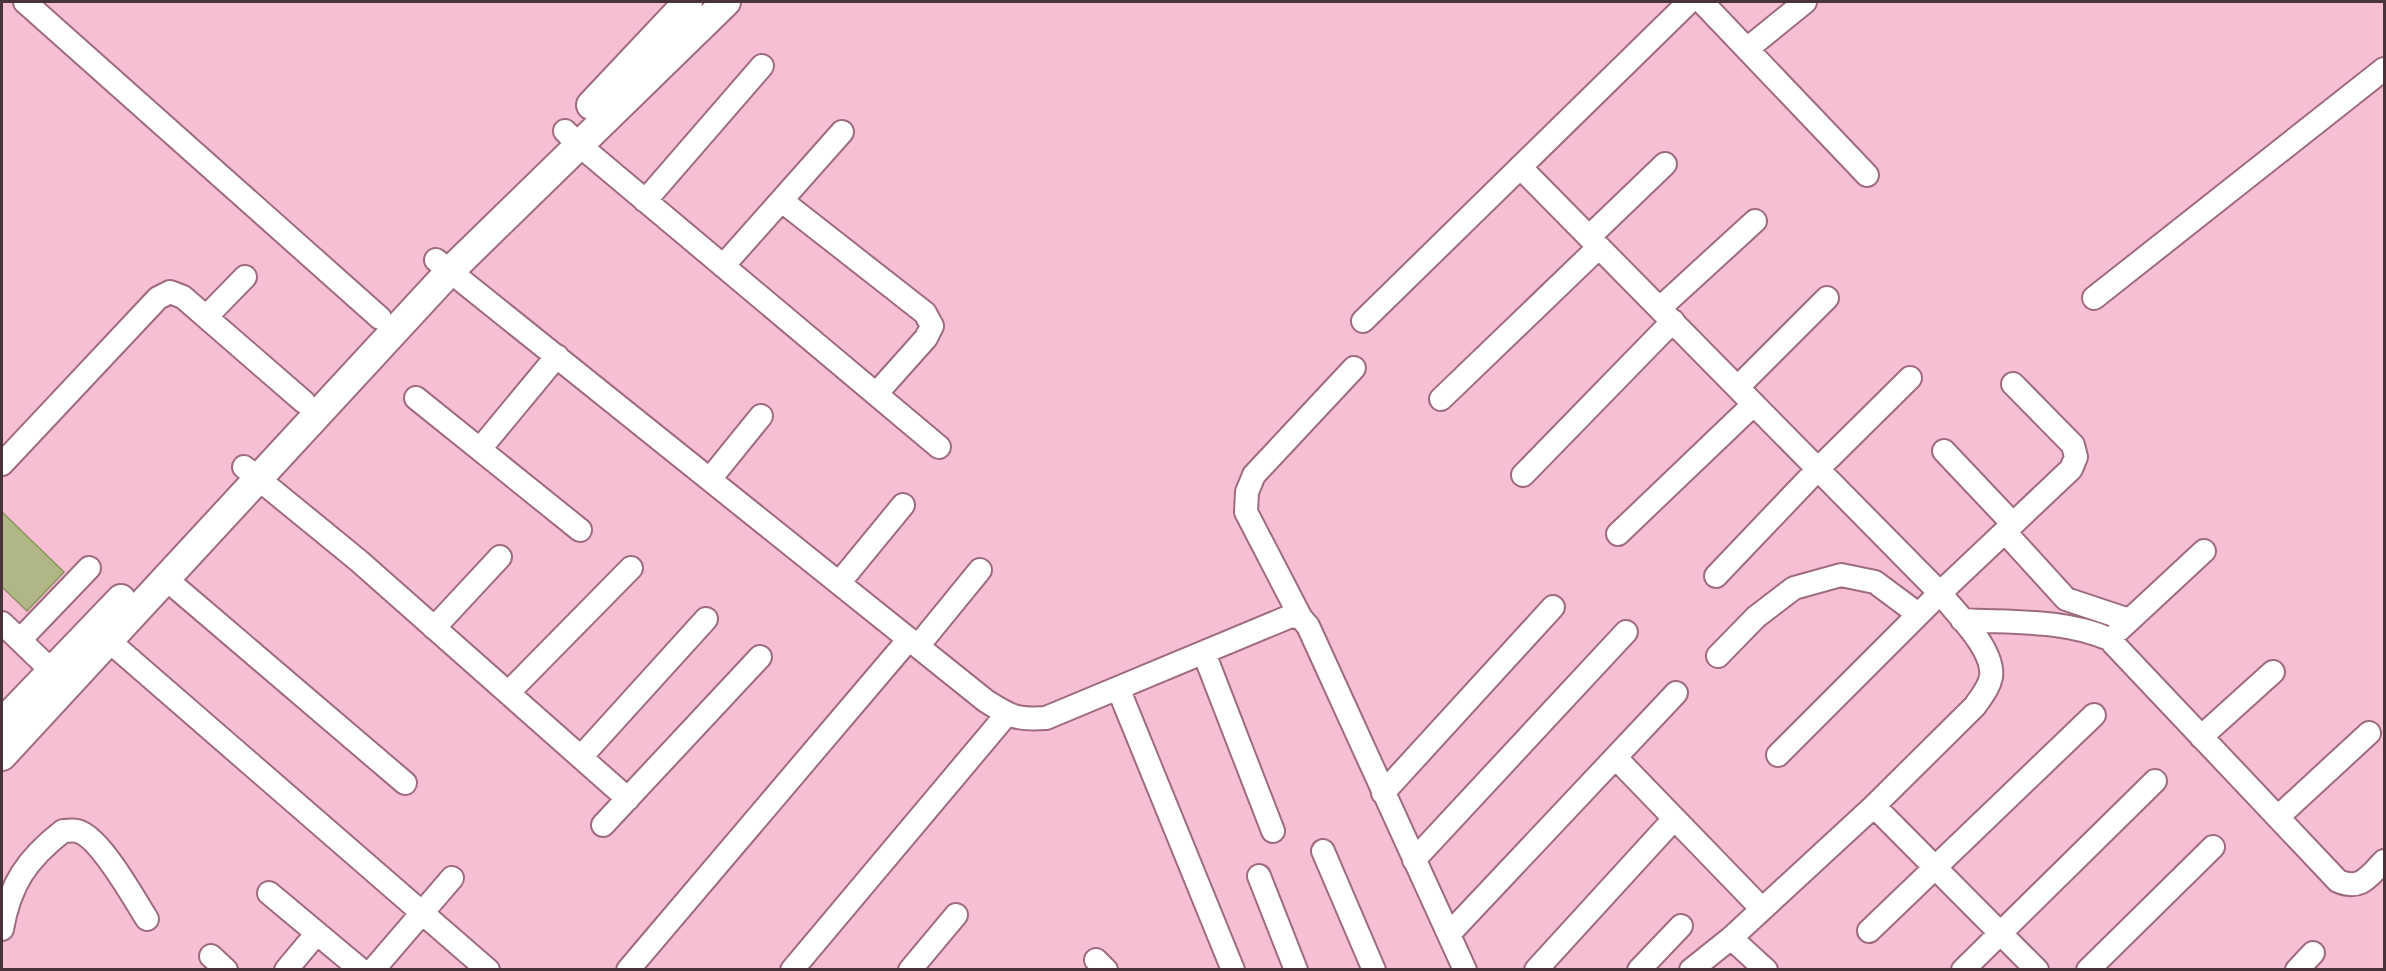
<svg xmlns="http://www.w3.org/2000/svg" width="2386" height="971" font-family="'Noto Sans',sans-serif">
	<rect width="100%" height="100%" fill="#f7bfd4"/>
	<!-- building -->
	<path fill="#b1b784" stroke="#8c9260" stroke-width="1.5" d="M2 512 64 572 27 611 2 587Z"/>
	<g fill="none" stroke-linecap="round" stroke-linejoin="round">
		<!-- minor casing -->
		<g stroke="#9e6b80" stroke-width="26">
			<path id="minor" d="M25 2 380 318
				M1702 2 1867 175
				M1747 49 1805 2
				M565 131 578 144 939 447
				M1520 167 1940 593C1956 613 1995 650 1991 677 1989 688 1981 697 1975 706L1874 806 1731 938 1691 970
				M645 201 762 66
				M782 201 925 313 932 326 926 338 876 394
				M1589 237 1665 164
				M436 260 986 701C1011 717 1017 720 1046 718L1291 616 1301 618 1308 626 1465 970
				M723 266 842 132
				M2094 298 2384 69
				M1660 308 1755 221
				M206 317 245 277
				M1363 321 1689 2
				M1738 387 1827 298
				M416 398 580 530
				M1441 399 1599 247
				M480 449 557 356
				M1944 451 2013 524
				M2 464 158 298 170 292 183 297 304 402
				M244 467 359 561 628 799
				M1523 475 1673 321
				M710 479 761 416
				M2005 532 2066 599 2129 620
				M1618 534 1754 404
				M1716 576 1818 469 1910 378
				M166 579 405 783
				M839 583 903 505
				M1301 618 1246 512 1247 492 1254 475 1354 368
				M1962 620C2011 623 2063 619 2109 639L2338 881C2361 891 2369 876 2384 861
				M2 623 53 672
				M434 628 500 557
				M2119 630 2204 551
				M20 640 89 568
				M109 641 488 970
				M918 646 980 570
				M1204 653 1273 831
				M1718 656 1756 617 1794 588 1841 575 1875 582 1918 614
				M1118 688 1233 970
				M508 693 631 568
				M2201 737 2273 672
				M1778 755 1940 593 2071 469 2076 457 2073 445 2013 384
				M581 757 706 619
				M1616 758 1762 909
				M1383 793 1553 607
				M1874 806 2037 970
				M2278 817 2369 733
				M603 825 760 657
				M1323 851 1374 970
				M1414 860 1626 632
				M1259 876 1296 970
				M269 893 361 970
				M2 929C10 884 27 859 63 831 68 831 73 830 77 831 100 836 134 899 147 919
				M1869 931 2094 715
				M1449 934 1676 693
				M1731 938 1766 970
				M211 956 226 970
				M1096 960 1106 970
				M286 970 317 933
				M373 970 452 878
				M628 970 909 639
				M792 970 1007 714
				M910 970 956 915
				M1536 970 1674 819
				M1639 970 1681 926
				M1963 970 2155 781
				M2088 970 2213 847
				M2297 970 2313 953"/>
		</g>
		<!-- major casing -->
		<g stroke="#9e6b80" stroke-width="32">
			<path id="major" d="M591 105 688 2
				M2 723 121 599
				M2 756 450 271 726 2"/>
		</g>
		<!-- minor -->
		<use href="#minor" stroke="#fff" stroke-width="22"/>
		<!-- major -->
		<use href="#major" stroke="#fff" stroke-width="28"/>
	</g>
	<!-- border -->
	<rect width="2386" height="971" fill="none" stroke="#49333b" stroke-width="6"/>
</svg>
